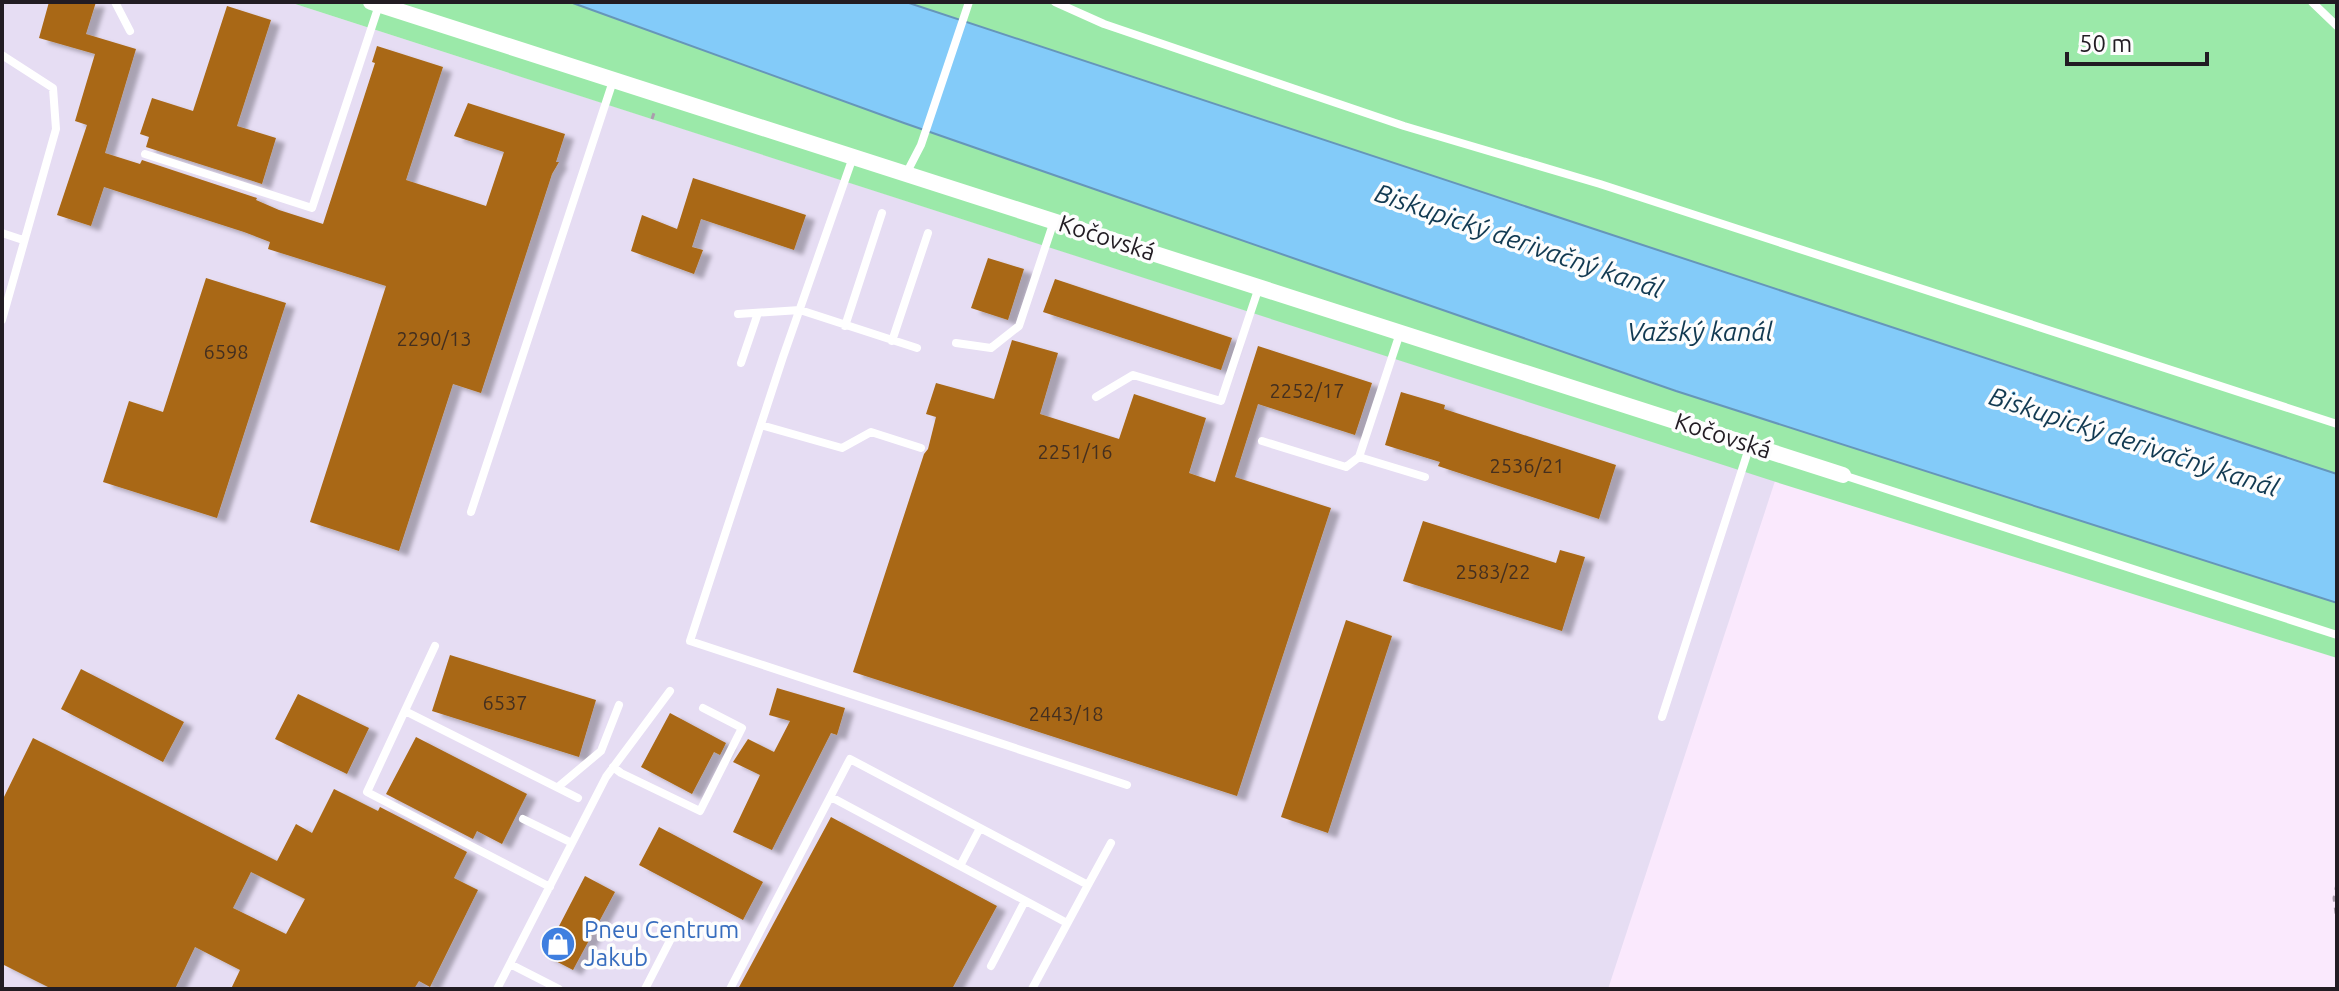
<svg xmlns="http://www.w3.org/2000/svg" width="2339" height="991" font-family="Ubuntu,sans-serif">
	<defs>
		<filter id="shadow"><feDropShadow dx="9" dy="5" stdDeviation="2" flood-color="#0004"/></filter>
	</defs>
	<rect width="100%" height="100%" fill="#fae9fd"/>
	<!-- industrial -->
	<path fill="#e6ddf3" d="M2 2H289L1775 481 1608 989H2Z"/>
	<!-- green -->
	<path fill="#9be9a9" d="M289 2H570L904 123 1676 391 2337 603V658L1776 482Z
		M906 2H2337V474Z"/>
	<!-- water -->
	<path fill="#83cbf9" stroke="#6696b9" stroke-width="2" d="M570 2H906L2337 474V603L1676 391 904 123Z"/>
	<!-- building -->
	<path fill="#a96814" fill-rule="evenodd" filter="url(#shadow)" d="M49 2H96L86 34 136 49 105 153 140 164 142 160 257 198 256 200 279 210 323 224 375 63 372 62 377 46 443 67 406 180 486 206 504 152 454 136 468 103 565 134 556 162H559L552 174 481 393 453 384 399 551 310 522 386 286 268 249 270 242 244 232 104 187 91 226 57 215 87 125 75 121 95 54 39 38Z
		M227 6 271 20 237 126 276 138 262 184 146 147 149 137 140 134 152 98 193 111Z
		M693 178 806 215 794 250 701 219 692 247 703 250 694 274 631 251 642 215 677 229Z
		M988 258 1024 269 1008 320 971 308Z
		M206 278 286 303 217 518 103 482 129 401 163 412Z
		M1055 279 1232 338 1221 370 1043 312Z
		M1012 340 1058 353 1040 414 1119 439 1134 394 1206 418 1189 473 1215 482 1258 346 1372 383 1355 435 1258 404 1235 477 1331 508 1237 796 853 672 924 454 928 449 936 417 926 414 936 383 994 399Z
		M1401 392 1445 405 1444 409 1616 465 1599 519 1438 466 1440 462 1385 445Z
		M1423 521 1556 563 1560 550 1585 557 1562 631 1403 581Z
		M1346 620 1392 636 1328 833 1281 817Z
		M450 655 596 700 579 757 432 711Z
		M81 669 184 722 163 762 61 709Z
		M777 688 845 708 837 735 831 733 772 850 733 832 760 775 733 762 748 739 774 752 790 721 769 715Z
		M298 694 369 728 347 774 275 739Z
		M670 713 726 743 720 755 714 752 692 794 641 767Z
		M416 737 527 794 502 844 477 831 473 839 386 794Z
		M33 738 277 861 296 824 312 833 334 789 378 811 380 807 467 852 454 878 478 890 430 987 419 981 414 989H231L240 970 195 947 175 989H52L2 964V801ZM251 872 305 899 286 934 233 908Z
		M831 817 997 906 952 989H738Z
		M659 827 763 882 743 920 639 865Z
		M585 876 615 892 573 970 544 955Z"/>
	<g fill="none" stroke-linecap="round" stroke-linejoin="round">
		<!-- path -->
		<path stroke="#aa9dad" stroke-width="3" stroke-dasharray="6 6" stroke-linecap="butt" d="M652 119 655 110
			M2337 884 2334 898 2337 921"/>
		<!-- lane -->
		<path stroke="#fff" stroke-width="8" d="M115 2 130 31
			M1055 2 1104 24 1404 126 1600 184 2337 424
			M2312 2 2337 26
			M2 55 53 88 56 129 2 320
			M145 154 312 208 379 5
			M853 157 783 357 690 641 1127 785
			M906 174 921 145 969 2
			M2 233 23 240
			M738 314 800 310 917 348
			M845 326 882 213
			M1400 333 1359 457 1425 477
			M892 341 928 233
			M956 343 991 348 1019 326 1054 221
			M741 363 758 313
			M1096 397 1133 375 1221 401 1259 287
			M761 425 842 448 871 432 921 448
			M1262 441 1346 467 1359 457
			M1843 475 2337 635
			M471 512 613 81
			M435 646 367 792 550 887
			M405 711 578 798
			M1662 717 1750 445
			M613 767 621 773 700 811 742 728 703 708
			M558 787 601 751 619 705
			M831 797 960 866
			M523 819 572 843
			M980 828 960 866 1067 923
			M510 964 559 989
			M991 966 1025 901
			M497 989 606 777 670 691
			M645 989 678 925
			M730 989 850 759 1088 885 1111 843
			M1032 989 1088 885"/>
		<!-- street -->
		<path stroke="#fff" stroke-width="16" d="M371 2 1843 475"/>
	</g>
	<!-- icons -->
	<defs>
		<g id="shop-disc" transform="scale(1.8)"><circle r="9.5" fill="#3f7fe0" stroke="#fdfdfd"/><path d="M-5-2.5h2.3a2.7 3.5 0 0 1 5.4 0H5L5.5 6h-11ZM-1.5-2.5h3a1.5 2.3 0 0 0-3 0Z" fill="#fff"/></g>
	</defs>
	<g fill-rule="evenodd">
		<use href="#shop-disc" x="558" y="944"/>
	</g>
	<g text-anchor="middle" stroke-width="7" stroke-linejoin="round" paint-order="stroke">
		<!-- number labels -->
		<g font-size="20" fill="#442f1f">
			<text x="434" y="346">2290/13</text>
			<text x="226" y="359">6598</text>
			<text x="1307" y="398">2252/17</text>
			<text x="1075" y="459">2251/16</text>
			<text x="1527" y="473">2536/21</text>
			<text x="1493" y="579">2583/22</text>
			<text x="505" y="710">6537</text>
			<text x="1066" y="721">2443/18</text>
		</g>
		<!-- street labels -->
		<g font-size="24" fill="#221c23" stroke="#fdfdfd">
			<text transform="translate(1107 238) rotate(18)" y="8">Kočovská</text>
			<text transform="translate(1723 436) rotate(18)" y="8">Kočovská</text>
		</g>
		<!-- shop labels -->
		<g font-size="24" fill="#366cbe" stroke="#fdfdfd" text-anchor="start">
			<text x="584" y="938">Pneu Centrum<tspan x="584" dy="28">Jakub</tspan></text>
		</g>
		<!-- water labels -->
		<g font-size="26" font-style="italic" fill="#123a52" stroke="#fdfdfd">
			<text transform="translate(1519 241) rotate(19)" y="9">Biskupický derivačný kanál</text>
			<text x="1700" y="341">Važský kanál</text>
			<text transform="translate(2134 442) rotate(18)" y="9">Biskupický derivačný kanál</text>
		</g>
	</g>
	<!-- border -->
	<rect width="2339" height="991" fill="none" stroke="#221c23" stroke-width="8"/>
	<!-- scale -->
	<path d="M2067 52v12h140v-12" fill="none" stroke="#221c23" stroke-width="4"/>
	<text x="2079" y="52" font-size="24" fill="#221c23" stroke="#fdfdfd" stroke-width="6" paint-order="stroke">50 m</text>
</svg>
